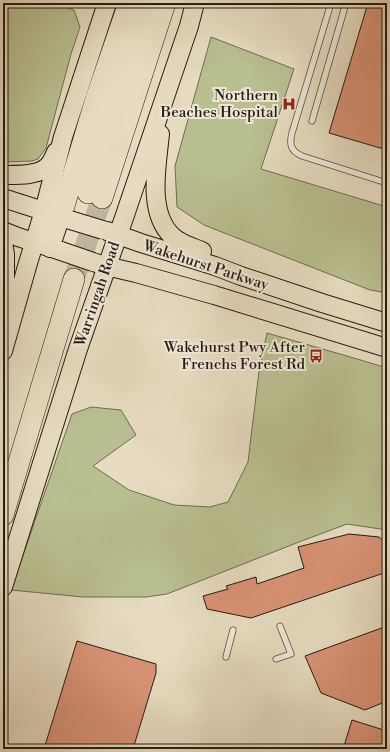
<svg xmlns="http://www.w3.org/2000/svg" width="390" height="752" font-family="'Libre Bodoni',serif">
	<rect width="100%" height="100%" fill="#e7dcc1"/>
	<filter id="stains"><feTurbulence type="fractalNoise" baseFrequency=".005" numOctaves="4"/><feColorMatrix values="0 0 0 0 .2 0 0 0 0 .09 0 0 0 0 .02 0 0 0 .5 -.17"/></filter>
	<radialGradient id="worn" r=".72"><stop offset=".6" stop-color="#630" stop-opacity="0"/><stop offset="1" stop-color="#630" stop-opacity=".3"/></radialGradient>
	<!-- green -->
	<path fill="#b9bf90" stroke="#6e6d52" d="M3 3H50L74 10 80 27 71 54 46 148 38 159 32 161 3 162Z
		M211 37 294 69 261 169 387 207V293L370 290 204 225 177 207 175 166Z
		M267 333 347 356 387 368V530L347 524 299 542 167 594 146 597H83L11 590 72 414 91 407 121 410 136 435 93 466 129 490 174 505 210 507 228 502 248 462 259 371Z"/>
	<!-- building -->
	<path fill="#d99376" stroke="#241b13" d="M368 3H387V150L329 133Z
		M349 534 379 537 387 544V572L251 618 207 609 203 596 228 589 226 586 256 577 257 584 304 568 298 547Z
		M387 626V701L365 710 321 693 305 656Z
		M77 641 156 664V673L133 749H44Z
		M352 720 387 731V749H343Z"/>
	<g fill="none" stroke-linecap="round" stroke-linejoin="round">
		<!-- highway-tunnel -->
		<path stroke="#c0b59e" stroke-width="21" stroke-dasharray="21 10" stroke-linecap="butt" d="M74 279 102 198"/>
		<!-- lane casing -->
		<g stroke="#554b3e" stroke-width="7">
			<path id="lane" d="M331 3 292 133C289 145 291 151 302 156L387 183
				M312 121 346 3
				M226 657 233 630
				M276 659 291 654 280 626"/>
		</g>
		<!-- primary casing -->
		<g stroke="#241b13" stroke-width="20">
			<path id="primary" d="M160 134C157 165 147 212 172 236 180 244 192 247 202 251
				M3 175C16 175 39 176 48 166 52 162 54 157 56 152
				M3 198 56 215
				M3 231 18 237 61 251
				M107 231 141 243 215 266 241 276 322 303 387 323
				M3 243 5 254V320
				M50 248 61 216
				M96 263 106 266 136 273 214 295 387 348
				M3 351 28 263 44 211 63 137 107 3
				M3 587 78 349 125 215 189 26 195 3"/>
		</g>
		<!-- highway casing -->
		<g stroke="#241b13" stroke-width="22">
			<path id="highway" d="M88 193 148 3
				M102 198 165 3
				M61 216 96 99 129 3
				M3 515 74 279"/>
		</g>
		<!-- lane -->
		<use href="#lane" stroke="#efe8d7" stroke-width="5.5"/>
		<!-- primary -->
		<use href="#primary" stroke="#e7dcc1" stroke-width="18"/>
		<!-- highway -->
		<use href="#highway" stroke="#e7dcc1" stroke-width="21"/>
		<!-- primary-bridge casing -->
		<g stroke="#241b13" stroke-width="20" stroke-linecap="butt">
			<path id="primary-bridge" d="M70 220 103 230
				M61 251 93 262"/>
		</g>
		<!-- primary-bridge -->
		<use href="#primary-bridge" stroke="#e7dcc1" stroke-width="18"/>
	</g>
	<!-- icons -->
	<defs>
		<g id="hospital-bare" transform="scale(1.08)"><path d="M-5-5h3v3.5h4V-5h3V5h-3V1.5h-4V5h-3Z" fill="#8f2418" stroke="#efe8d7" stroke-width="2.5" paint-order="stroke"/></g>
		<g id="bus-bare" transform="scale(1.08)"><path d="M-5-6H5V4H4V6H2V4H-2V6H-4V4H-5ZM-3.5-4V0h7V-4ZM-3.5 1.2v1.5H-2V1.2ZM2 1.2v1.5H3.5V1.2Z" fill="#8f2418" stroke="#efe8d7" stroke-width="2.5" paint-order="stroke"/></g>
	</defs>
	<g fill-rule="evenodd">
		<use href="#hospital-bare" x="289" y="104"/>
		<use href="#bus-bare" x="316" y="356"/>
	</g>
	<g text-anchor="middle" stroke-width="4" stroke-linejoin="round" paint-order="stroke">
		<!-- poi labels -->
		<g font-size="15" fill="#241b13" stroke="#efe8d7" text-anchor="end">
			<text x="278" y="100">Northern<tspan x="278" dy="17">Beaches Hospital</tspan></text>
			<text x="305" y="352">Wakehurst Pwy After<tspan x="305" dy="17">Frenchs Forest Rd</tspan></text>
		</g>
		<!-- street labels -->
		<g font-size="15" fill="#241b13" stroke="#efe8d7">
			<text transform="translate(206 265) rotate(18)" y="5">Wakehurst Parkway</text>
			<text transform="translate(97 294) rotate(-71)" y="5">Warringah Road</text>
		</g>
	</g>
	<!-- margin -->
	<rect width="390" height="752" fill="none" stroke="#e7dcc1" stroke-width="16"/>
	<rect x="4" y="4" width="382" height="744" fill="none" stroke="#241b13" stroke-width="2"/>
	<rect x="8" y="8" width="374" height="736" fill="none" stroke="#241b13"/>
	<rect width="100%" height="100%" filter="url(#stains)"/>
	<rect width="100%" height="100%" fill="url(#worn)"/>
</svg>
